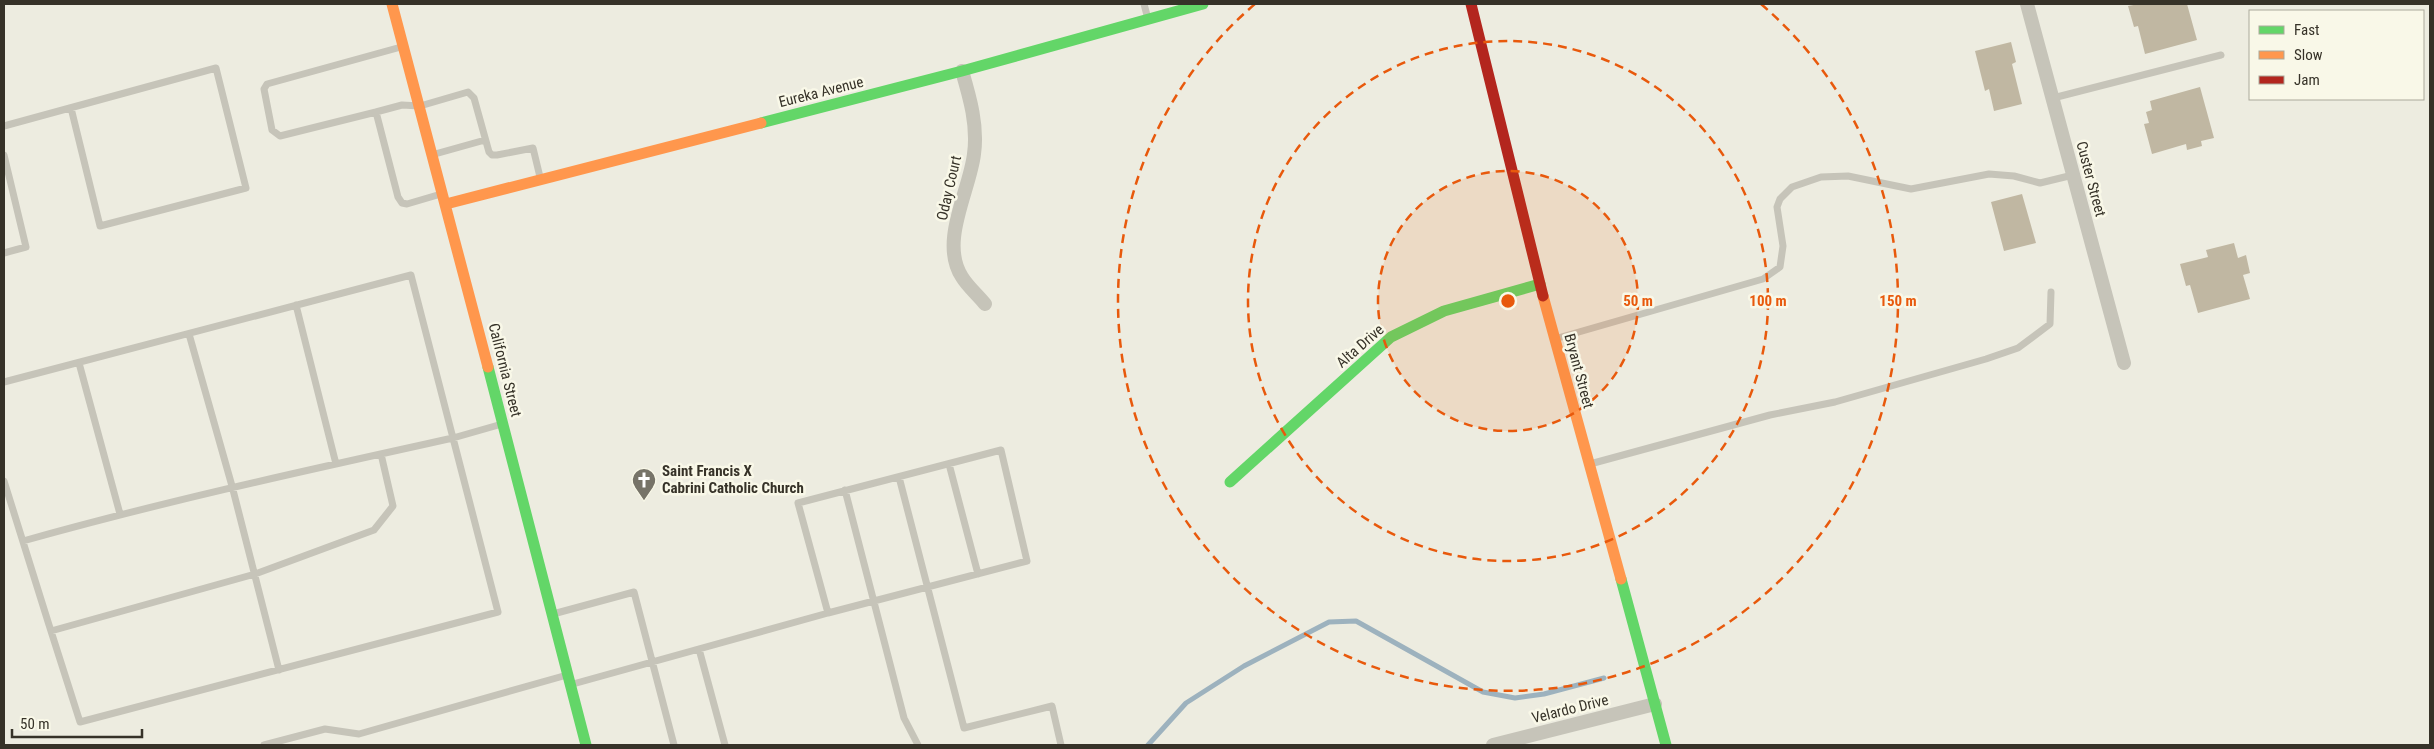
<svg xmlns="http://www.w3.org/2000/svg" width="2434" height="749" font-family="'Roboto Condensed',sans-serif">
	<rect width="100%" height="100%" fill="#edece0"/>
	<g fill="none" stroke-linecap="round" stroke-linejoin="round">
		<!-- stream -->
		<path stroke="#9db2be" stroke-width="5" d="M1148 745 1186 703 1244 666 1329 622 1356 621 1483 692 1515 698 1544 694 1604 678"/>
	</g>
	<!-- building -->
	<path fill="#c0b7a2" d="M2139 4H2187L2197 40 2145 54 2138 26 2134 27 2128 6Z
		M2011 42 2016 62 2012 64 2022 104 1994 111 1989 89 1985 91 1975 51Z
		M2200 87 2214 138 2201 141 2202 146 2187 150 2186 144 2152 154 2144 124 2149 123 2146 112 2152 110 2150 101Z
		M2022 194 2036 243 2004 251 1991 202Z
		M2234 243 2238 258 2246 255 2250 273 2243 275 2250 299 2198 313 2190 285 2186 286 2180 264 2208 257 2206 250Z"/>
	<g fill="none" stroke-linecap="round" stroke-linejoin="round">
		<!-- lane -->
		<path stroke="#c6c4b9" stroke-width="7" d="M1144 4 1148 19
			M2053 98 2221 55
			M376 112 280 136 272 130 264 89 267 84 401 47
			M4 126 216 68 246 188 100 226 71 108
			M435 154 485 140
			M4 155 26 247 4 253
			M441 194 407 204 402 203 398 197 376 112 402 105 420 106 468 92 474 98 489 152 492 155H497L533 148 540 177
			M296 305 336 464
			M189 334 232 486 279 670
			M1558 338 1763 279 1780 267 1783 246 1777 207 1780 199 1792 187 1821 177 1848 176 1911 189 1989 174 2014 176 2040 183 2073 175
			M79 363 120 514
			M4 382 411 275 453 438 502 424
			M1001 450 1027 561 828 613 798 503Z
			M949 464 978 574
			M1590 464 1770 415 1835 402 1986 359 2018 348 2050 324 2051 292
			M899 477 964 728 1052 706 1061 745
			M4 481C29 561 54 642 80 722L498 612 453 438C308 470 165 501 23 541
			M845 490 904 718 918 745
			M553 614 634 592 674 745
			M51 631 255 574 374 530 393 506 381 454
			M699 649 725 745
			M573 684 828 613
			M264 745 325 729 359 734 567 675"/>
		<!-- street -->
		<path stroke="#c6c4b9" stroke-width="14" d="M2027 4 2124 363
			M962 71C970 98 978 126 974 154 970 190 939 242 962 277 968 287 978 295 985 304
			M1493 745 1655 704"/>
		<!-- fast -->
		<path stroke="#63d668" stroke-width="11" d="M761 123 962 71 1203 4
			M488 367 586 745
			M1230 482 1391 337 1444 311 1540 284
			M1621 579 1666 745"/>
		<!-- slow -->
		<path stroke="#ff974d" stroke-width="11" d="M392 4 488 367
			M446 204 761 123
			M1543 296 1621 579"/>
		<!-- jam -->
		<path stroke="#b3261e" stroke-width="11" d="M1471 4 1543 296"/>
	</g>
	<!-- distance rings -->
	<circle cx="1508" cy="301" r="130" fill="#e8590c" fill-opacity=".12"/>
	<g fill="none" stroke="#e8590c" stroke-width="2.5" stroke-dasharray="9 6">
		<circle cx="1508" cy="301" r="130"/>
		<circle cx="1508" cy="301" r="260"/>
		<path d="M1761 4A390 390 0 1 1 1255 4"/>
	</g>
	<!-- icons -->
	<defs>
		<g id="church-pin" transform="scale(1.25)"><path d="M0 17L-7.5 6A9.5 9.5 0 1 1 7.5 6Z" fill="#767368" stroke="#f9f8e8"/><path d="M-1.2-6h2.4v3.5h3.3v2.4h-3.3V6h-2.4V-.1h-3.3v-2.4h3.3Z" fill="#fff"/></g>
	</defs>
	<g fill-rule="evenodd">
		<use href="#church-pin" x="644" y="480"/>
	</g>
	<g text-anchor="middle" stroke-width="5" stroke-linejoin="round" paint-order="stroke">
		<!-- street labels -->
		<g font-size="15" fill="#363228" stroke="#f9f8e8">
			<text transform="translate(821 92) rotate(-14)" y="5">Eureka Avenue</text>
			<text transform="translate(2091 179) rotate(75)" y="5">Custer Street</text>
			<text transform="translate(949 188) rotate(-77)" y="5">Oday Court</text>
			<text transform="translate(1360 346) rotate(-41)" y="5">Alta Drive</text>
			<text transform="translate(505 370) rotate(76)" y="5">California Street</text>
			<text transform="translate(1579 371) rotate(75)" y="5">Bryant Street</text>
			<text transform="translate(1570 709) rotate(-14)" y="5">Velardo Drive</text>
		</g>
		<!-- poi labels -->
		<g font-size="15" font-weight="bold" fill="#363228" stroke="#f9f8e8" text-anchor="start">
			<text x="662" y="476">Saint Francis X<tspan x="662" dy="17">Cabrini Catholic Church</tspan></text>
		</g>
	</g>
	<circle cx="1508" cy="301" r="8" fill="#e8590c" stroke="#f9f8e8" stroke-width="2.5"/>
	<g font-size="15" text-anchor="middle" font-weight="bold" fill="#e8590c" stroke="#f9f8e8" stroke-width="5" stroke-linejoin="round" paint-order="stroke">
		<text x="1638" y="306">50 m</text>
		<text x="1768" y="306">100 m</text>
		<text x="1898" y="306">150 m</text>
	</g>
	<!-- border -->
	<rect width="2434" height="749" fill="none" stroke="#363228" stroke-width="10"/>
	<!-- legend -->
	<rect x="2249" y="10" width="175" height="90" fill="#f9f8e8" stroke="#aba99b"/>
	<rect x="2259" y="26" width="25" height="8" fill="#63d668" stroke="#aba99b"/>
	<text x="2294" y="35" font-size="15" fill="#363228">Fast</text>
	<rect x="2259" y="51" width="25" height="8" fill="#ff974d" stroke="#aba99b"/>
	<text x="2294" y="60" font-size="15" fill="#363228">Slow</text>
	<rect x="2259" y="76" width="25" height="8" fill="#b3261e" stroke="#aba99b"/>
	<text x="2294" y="85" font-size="15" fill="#363228">Jam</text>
	<!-- scale -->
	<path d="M12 729v8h130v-8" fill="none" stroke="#363228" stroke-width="2.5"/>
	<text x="20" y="729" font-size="15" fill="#363228" stroke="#f9f8e8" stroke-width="4" paint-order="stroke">50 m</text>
</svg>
